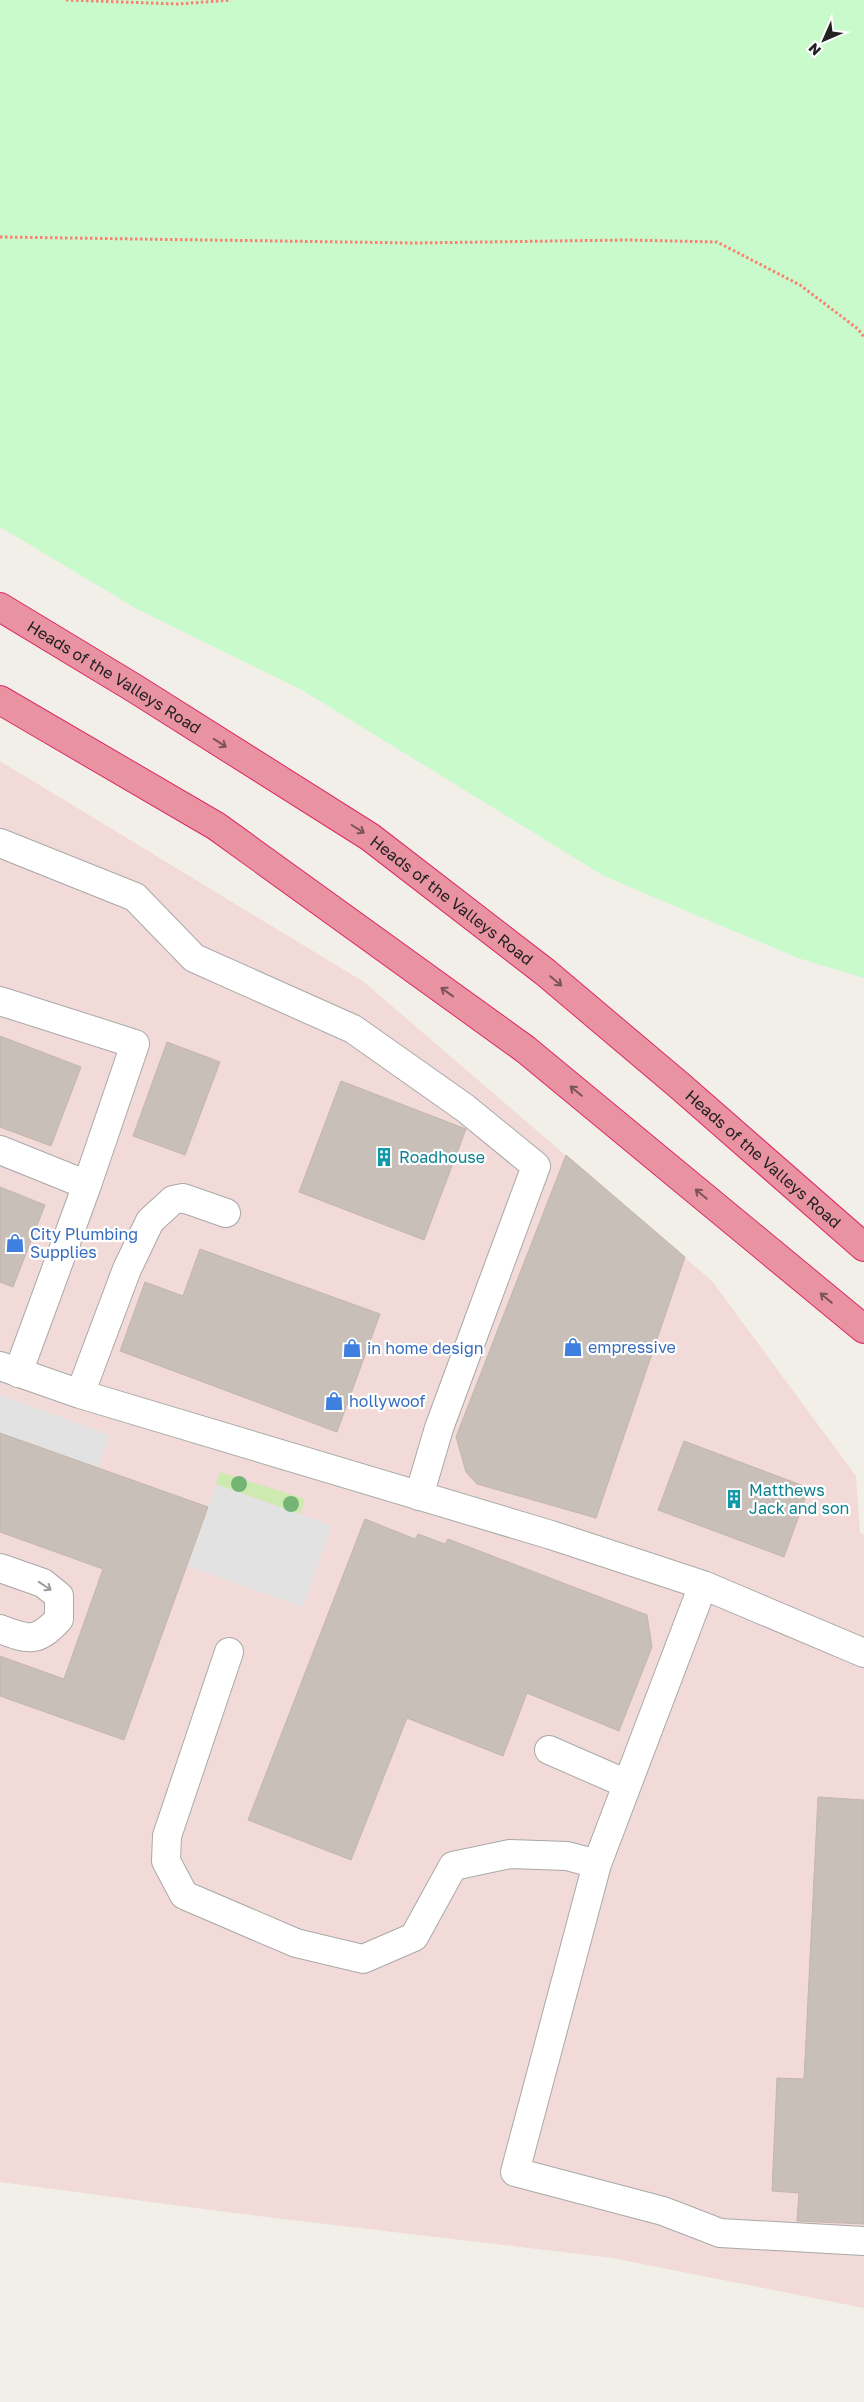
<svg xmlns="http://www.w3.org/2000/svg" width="864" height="2402" font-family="'Golos Text',sans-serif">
	<rect width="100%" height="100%" fill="#f2efe9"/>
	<!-- commercial -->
	<path fill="#f2dad9" d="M0 761 364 982 712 1281 856 1476 860 1533 864 1535V2308L612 2258 234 2213 0 2182Z"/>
	<!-- grass -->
	<path fill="#cdebb0" d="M220 1472 305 1499 300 1514 216 1484Z"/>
	<!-- park -->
	<path fill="#c8facc" d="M0 0H864V978L798 958 604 876 302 690 137 609 0 527Z"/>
	<!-- parking -->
	<path fill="#e2e2e2" d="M0 1395 110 1435 98 1468 0 1433Z
		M216 1484 332 1526 303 1607 187 1566Z"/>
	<!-- building -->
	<path fill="#c7bfb8" stroke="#c4b6ab" d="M0 1036 81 1067 51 1146 0 1127Z
		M167 1042 220 1062 185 1155 133 1136Z
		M341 1081 466 1129 424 1240 299 1192Z
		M566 1155 685 1257 596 1518 477 1484 466 1472 456 1437Z
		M0 1187 45 1205 13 1287 0 1282Z
		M200 1249 380 1314 337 1432 120 1351 145 1282 183 1296Z
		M0 1433 208 1507 124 1740 0 1696V1656L64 1679 103 1569 0 1532Z
		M684 1441 809 1488 784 1557 658 1510Z
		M365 1519 415 1539 418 1534 445 1544 448 1539 647 1615 652 1647 619 1731 527 1693 503 1756 407 1718 351 1860 248 1820Z
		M818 1797 864 1800V2224L797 2221 799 2193 772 2191 777 2078 804 2079Z"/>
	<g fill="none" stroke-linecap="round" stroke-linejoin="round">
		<!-- minor casing -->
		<g stroke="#a9a9a9" stroke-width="30">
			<path id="minor" d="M0 843 135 897 194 958 353 1029 465 1108 536 1166 439 1428 419 1496
				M0 1001 135 1044 87 1185 18 1373
				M0 1150 87 1185
				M0 1366 80 1394 551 1535 703 1585 864 1653
				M80 1394 127 1269 150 1221 173 1200 183 1198 226 1213
				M0 1568 43 1583 59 1596V1619C37 1643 29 1640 0 1629
				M703 1585 597 1864 515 2172 663 2211 720 2233 864 2241
				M229 1652 167 1836 166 1861 184 1895 296 1943 363 1959 414 1937 453 1866 510 1854 567 1856 597 1864
				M549 1750 627 1784"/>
		</g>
		<!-- highway casing -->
		<g stroke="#dc2a67" stroke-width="30">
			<g id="highway">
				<path id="s1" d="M0 607 134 688 370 837 545 972 680 1086 864 1247"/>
				<path d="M0 700 216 826 525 1049 864 1329"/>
			</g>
		</g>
		<!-- path -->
		<path stroke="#fa8072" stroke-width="3" stroke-dasharray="2.5 2.5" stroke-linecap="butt" d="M66 0 178 4 231 0
			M0 237 415 243 627 240 717 242 800 285 858 329 864 337"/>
		<!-- minor -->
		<use href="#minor" stroke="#fff" stroke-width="28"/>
		<!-- highway -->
		<use href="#highway" stroke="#e892a2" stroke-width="28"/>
	</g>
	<!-- trees -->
	<g fill="#74b475">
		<circle cx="239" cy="1484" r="8"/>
		<circle cx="291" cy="1504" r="8"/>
	</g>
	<!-- one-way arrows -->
	<defs><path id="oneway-shaft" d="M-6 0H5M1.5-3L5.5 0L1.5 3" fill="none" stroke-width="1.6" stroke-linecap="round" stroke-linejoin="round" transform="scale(1.25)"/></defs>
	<g stroke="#7b545c">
		<use href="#oneway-shaft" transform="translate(220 743) rotate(33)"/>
		<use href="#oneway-shaft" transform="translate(358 829) rotate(32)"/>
		<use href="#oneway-shaft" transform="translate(556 981) rotate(40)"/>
		<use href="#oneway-shaft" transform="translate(447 992) rotate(-144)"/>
		<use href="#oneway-shaft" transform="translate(576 1091) rotate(-140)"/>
		<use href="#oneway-shaft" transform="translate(701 1194) rotate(-140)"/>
		<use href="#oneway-shaft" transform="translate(826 1298) rotate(-140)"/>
	</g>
	<use stroke="#9c9c9c" href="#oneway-shaft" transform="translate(45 1586) rotate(34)"/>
	<!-- icons -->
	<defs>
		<g id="building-bare" transform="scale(1.5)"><path d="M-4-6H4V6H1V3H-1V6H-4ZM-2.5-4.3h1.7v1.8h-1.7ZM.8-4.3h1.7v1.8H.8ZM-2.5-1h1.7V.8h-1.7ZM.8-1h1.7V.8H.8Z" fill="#0f9aa8" stroke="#fff" stroke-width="2.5" paint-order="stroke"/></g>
		<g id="shop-bare" transform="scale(1.5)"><path d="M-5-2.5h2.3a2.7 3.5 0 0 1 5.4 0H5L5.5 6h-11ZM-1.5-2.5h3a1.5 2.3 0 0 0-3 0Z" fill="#3f7fe0" stroke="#fff" stroke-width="2.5" paint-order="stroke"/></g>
	</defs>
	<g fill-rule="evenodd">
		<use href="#building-bare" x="384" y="1157"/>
		<use href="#shop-bare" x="15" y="1243"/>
		<use href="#shop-bare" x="573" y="1347"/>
		<use href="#shop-bare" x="352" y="1348"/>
		<use href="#shop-bare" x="334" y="1401"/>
		<use href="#building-bare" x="734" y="1499"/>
	</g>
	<g text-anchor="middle" stroke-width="4.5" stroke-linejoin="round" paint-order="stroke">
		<!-- street labels -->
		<g font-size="16" fill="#222" stroke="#fff">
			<text dy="6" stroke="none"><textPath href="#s1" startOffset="134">Heads of the Valleys Road</textPath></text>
			<text dy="6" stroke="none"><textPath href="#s1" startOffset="539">Heads of the Valleys Road</textPath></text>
			<text dy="6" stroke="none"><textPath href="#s1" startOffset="944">Heads of the Valleys Road</textPath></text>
		</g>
		<!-- culture labels -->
		<g font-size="16" fill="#0d838f" stroke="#fff" text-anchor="start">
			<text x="399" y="1163">Roadhouse</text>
			<text x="749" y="1496">Matthews<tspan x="749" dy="18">Jack and son</tspan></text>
		</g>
		<!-- shop labels -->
		<g font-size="16" fill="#366cbe" stroke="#fff" text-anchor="start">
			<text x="30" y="1240">City Plumbing<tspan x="30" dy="18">Supplies</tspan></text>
			<text x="588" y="1353">empressive</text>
			<text x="367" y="1354">in home design</text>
			<text x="349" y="1407">hollywoof</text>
		</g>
	</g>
	<!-- north arrow -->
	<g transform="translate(824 40) rotate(225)" stroke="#ffffff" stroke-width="4" paint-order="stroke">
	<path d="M0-4L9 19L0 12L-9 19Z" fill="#222222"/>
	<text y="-8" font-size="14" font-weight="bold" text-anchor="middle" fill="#222222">N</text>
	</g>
</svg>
